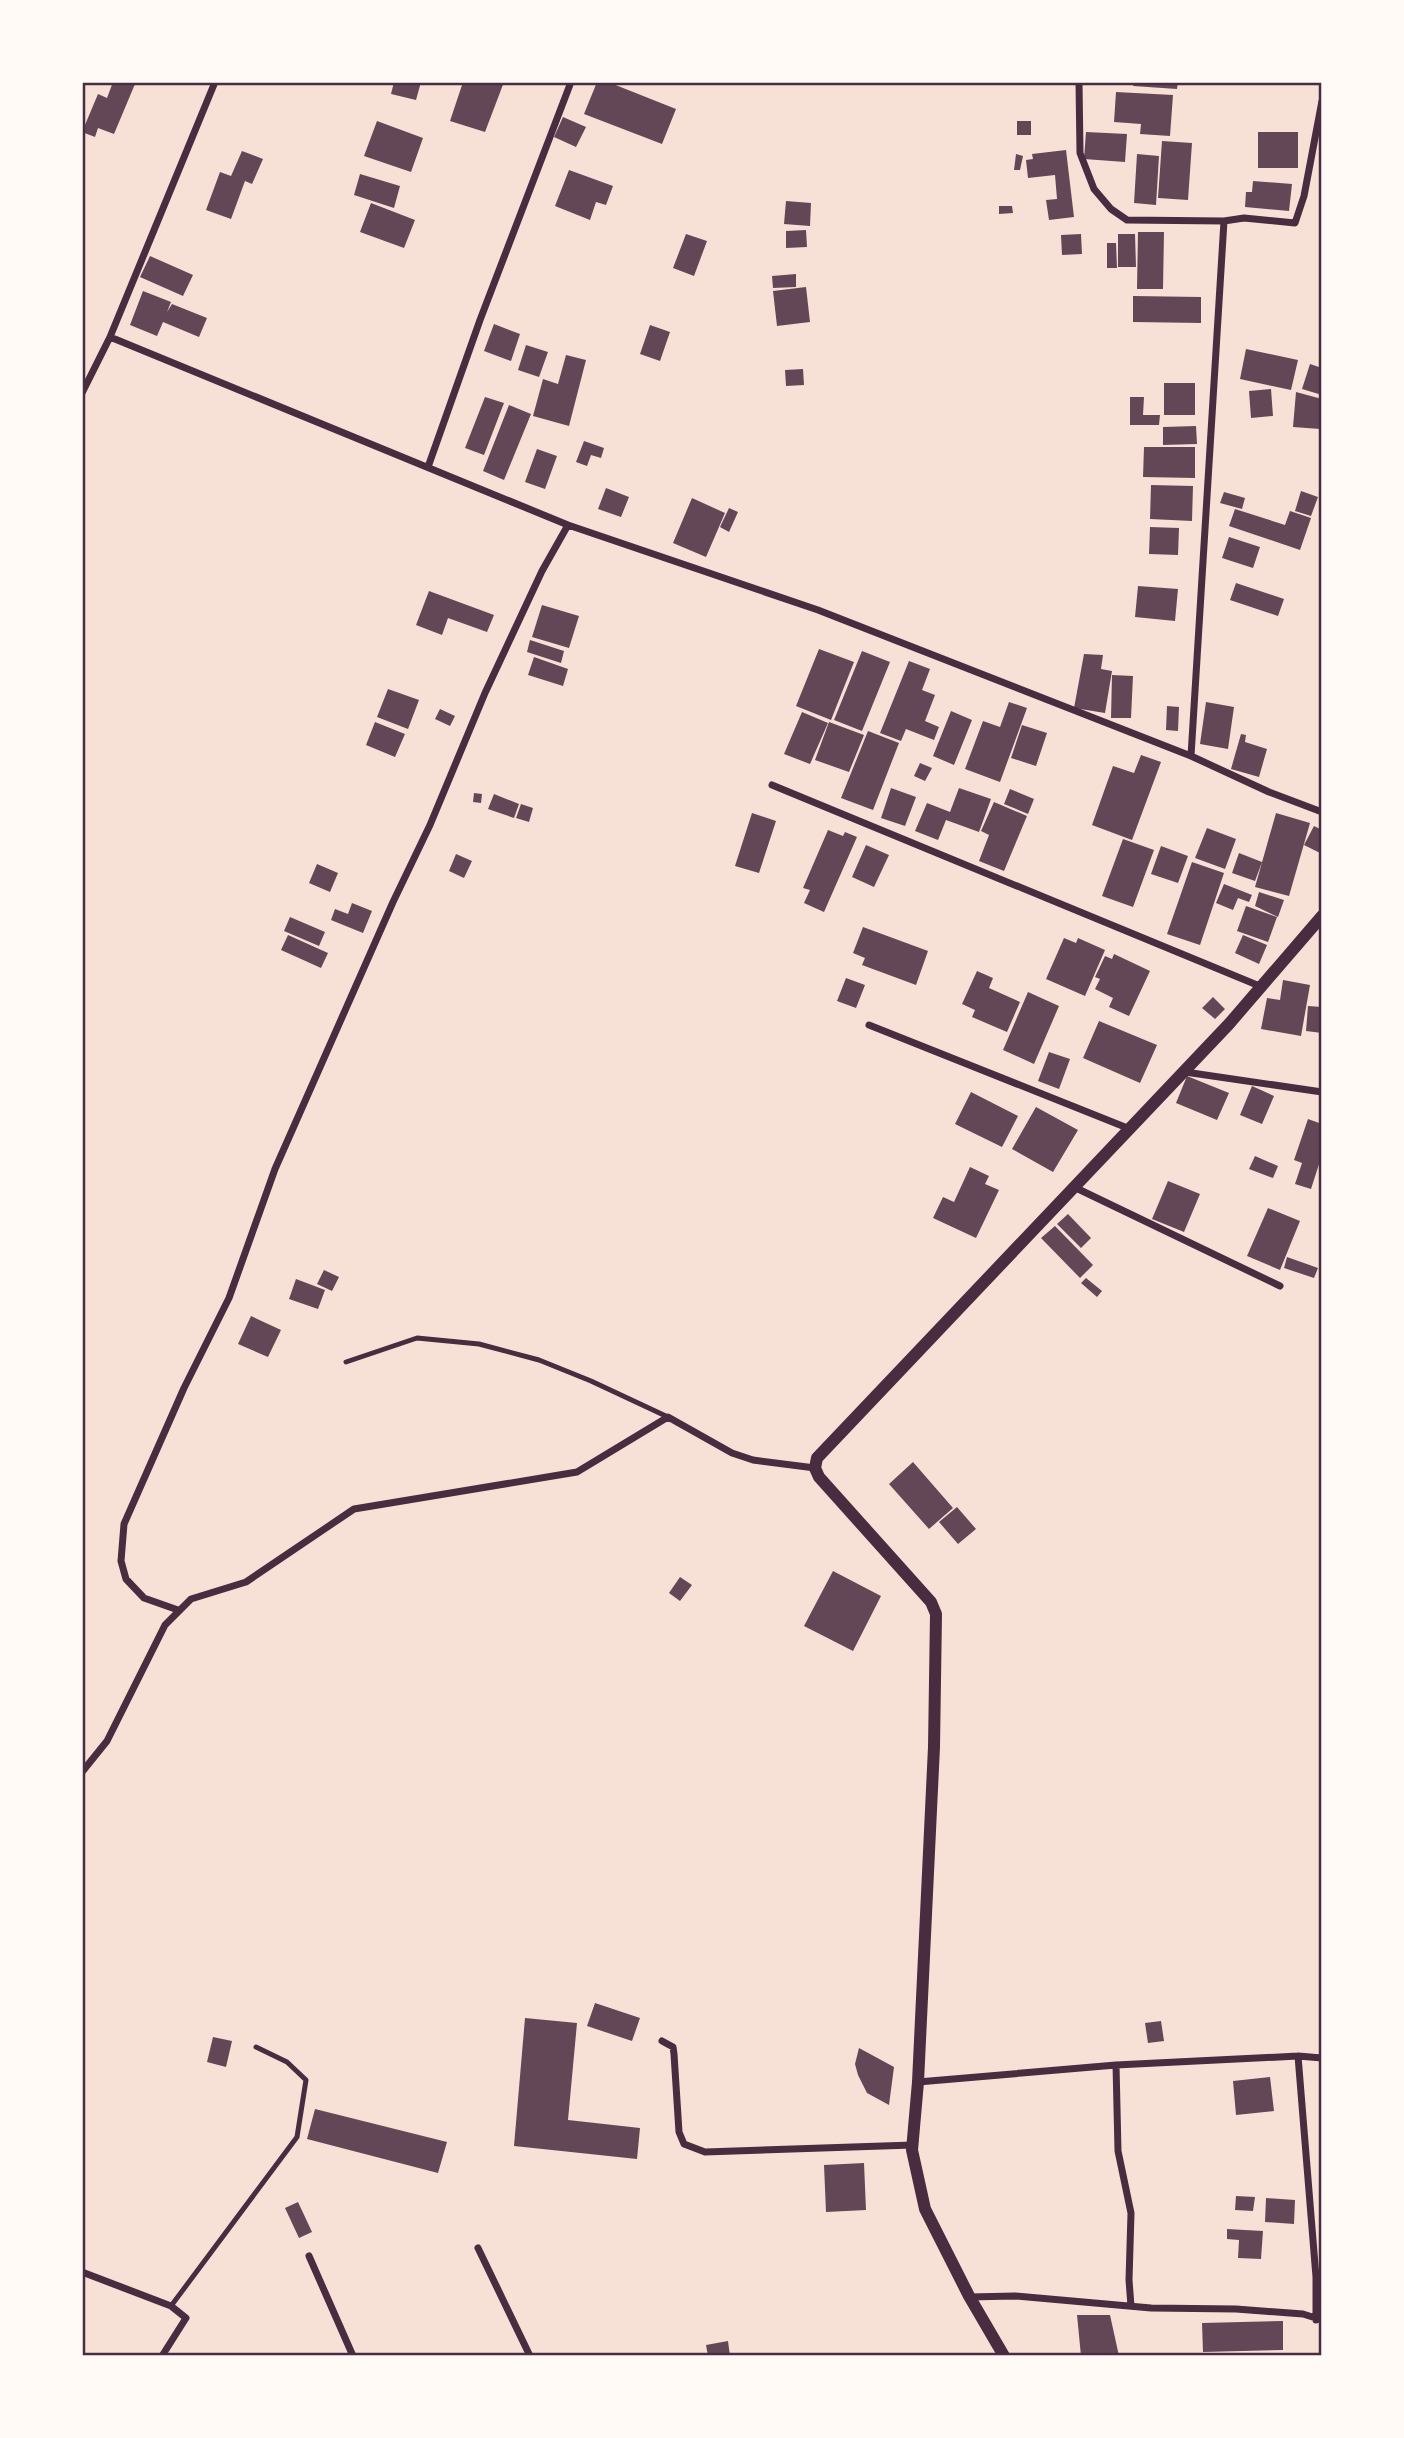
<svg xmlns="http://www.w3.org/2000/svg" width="1404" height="2438" font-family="'Playfair Display',serif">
	<rect width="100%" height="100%" fill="#f7e1d7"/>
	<!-- building -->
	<path fill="#644757" d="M113 82 135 84 114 134 98 128 95 137 82 132 98 94 107 98Z
		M394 82H421L416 100 391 94Z
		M463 82H504L485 132 450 121Z
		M597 82H608L676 109 662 144 584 114Z
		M1134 82H1178L1177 89 1133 86Z
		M1116 92 1173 95 1170 136 1140 134 1141 124 1114 122Z
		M563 117 586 127 576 147 554 137Z
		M377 121 423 138 411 172 364 156Z
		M1017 121H1031V135H1017Z
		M1086 132 1127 134 1125 162 1084 159Z
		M1258 132H1298V168H1258Z
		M1162 141 1192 143 1188 200 1158 198Z
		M1066 150 1074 217 1049 220 1046 200 1057 199 1055 175 1028 178 1026 160 1033 159 1032 154Z
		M242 151 263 159 252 184 245 181 231 219 206 210 220 172 231 176Z
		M1016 154 1023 156 1020 170H1014Z
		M1137 154 1159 156 1156 205 1134 203Z
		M569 170 613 186 606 205 596 202 590 220 555 206Z
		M360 174 400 186 394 208 354 195Z
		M1253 181 1292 184 1289 211 1245 207 1246 192H1252Z
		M786 201 811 203 810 226 784 224Z
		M371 203 415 220 404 248 360 232Z
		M999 206H1012L1013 213 999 214Z
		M806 230 807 247 786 248V231Z
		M1138 232H1164L1163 289H1137Z
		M686 234 707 241 694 276 673 268Z
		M1081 234 1082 254 1062 255 1061 235Z
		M1118 234H1135L1136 267H1118Z
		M1107 243H1116L1117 268H1107Z
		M150 256 193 275 183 296 140 277Z
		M796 274V287L773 288 772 276Z
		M806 287 810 322 777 326 773 291Z
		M143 291 171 302 167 312 172 304 207 318 199 337 163 322 157 336 130 325Z
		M1133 296 1201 297V323L1133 322Z
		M494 324 520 334 511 361 484 351Z
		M650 325 670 332 660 361 640 354Z
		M526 345 548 352 539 377 518 370Z
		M1246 349 1298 360 1291 390 1240 379Z
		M566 355 586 360 569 426 533 416 543 379 558 384Z
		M1310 364 1322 368V395L1302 389Z
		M803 369 804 385 786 386 785 370Z
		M1164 383H1195V415H1164Z
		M1271 389 1273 416 1251 418 1249 391Z
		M1296 392 1322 399V423L1320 429 1293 427Z
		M485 397 504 403 484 455 465 448Z
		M1130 397H1144L1143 415H1160L1159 425H1130Z
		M509 405 531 414 504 480 483 471Z
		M1196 426 1197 444 1163 445V427Z
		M584 441 604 448 601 458 591 455 587 466 576 462Z
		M1144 447H1195V478L1143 477Z
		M537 449 557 456 545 489 525 482Z
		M1151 485 1193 486 1192 521 1150 519Z
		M606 488 629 497 621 517 598 509Z
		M1301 491 1318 497 1311 516 1295 511Z
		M1224 492 1245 498 1242 509 1220 503Z
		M692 498 725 513 706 557 673 543Z
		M729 508 738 512 729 532 720 527Z
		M1235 509 1285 525 1290 511 1311 518 1300 550 1229 526Z
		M1150 527 1179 528 1178 555 1149 554Z
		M1229 537 1260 547 1253 568 1222 558Z
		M1236 583 1284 599 1278 616 1230 600Z
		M1138 586 1178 589 1175 621 1135 617Z
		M429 591 494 615 487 632 448 618 442 635 416 625Z
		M542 605 579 616 569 648 532 637Z
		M530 640 564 651 561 663 527 652Z
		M819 649 854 662 831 720 796 706Z
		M862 651 890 662 862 731 834 720Z
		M1084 654 1103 655 1101 669 1112 671 1105 713 1074 708Z
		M534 657 568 669 563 686 528 675Z
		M909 661 930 669 922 690 935 695 925 721 939 727 934 740 906 729 901 741 880 733Z
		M1112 675 1133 676 1131 718H1111Z
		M388 689 419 700 408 729 377 717Z
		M1009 702 1027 708 1000 782 965 769 983 721 1000 727Z
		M1206 702 1234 707 1228 749 1200 744Z
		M1167 706 1179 707 1178 731 1166 730Z
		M440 709 455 716 450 726 435 719Z
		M951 711 972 720 954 765 933 756Z
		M802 712 828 723 810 764 784 754Z
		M375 722 405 734 395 757 366 745Z
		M829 722 864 735 849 772 815 760Z
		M1022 725 1047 733 1036 766 1011 758Z
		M868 731 899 743 873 810 841 798Z
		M1241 734 1246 735 1245 742 1267 749 1259 777 1231 769Z
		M1141 755 1161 762 1132 840 1092 825 1113 766 1134 773Z
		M920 763 932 768 925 781 914 776Z
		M891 788 916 797 905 826 881 818Z
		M959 788 991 799 979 832 946 820 938 840 915 831 927 803 950 812Z
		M1010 789 1034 799 1028 814 1004 804Z
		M474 793 482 794 481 803 473 802Z
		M494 794 519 804 514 818 488 809Z
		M994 802 1027 816 1004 871 979 861 989 835 981 831Z
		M521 804 533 808 529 822 516 818Z
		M752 813 776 821 759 873 735 866Z
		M1276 813 1310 823 1289 896 1255 887Z
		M1314 826 1322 830V854L1304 845Z
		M1207 828 1236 839 1225 869 1195 858Z
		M828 830 843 836 845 832 857 837 824 912 804 903 810 890 803 888Z
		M1123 839 1154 850 1133 907 1102 896Z
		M866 845 889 855 874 887 852 877Z
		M1161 846 1188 856 1178 883 1151 874Z
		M1239 853 1262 862 1255 881 1232 873Z
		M456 854 472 861 464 878 449 871Z
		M1192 862 1224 873 1200 945 1167 934Z
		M317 864 338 873 330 892 309 883Z
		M1224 884 1252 895 1249 902 1238 898 1233 910 1216 903Z
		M1259 892 1284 900 1278 917 1255 906Z
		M352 903 372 911 363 933 331 920 335 909 348 914Z
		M1246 906 1277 917 1268 942 1237 931Z
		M290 917 325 932 319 946 284 931Z
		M863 927 928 951 916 985 862 965 865 958 853 953Z
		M288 935 328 953 321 968 281 950Z
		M1243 935 1267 945 1259 964 1235 953Z
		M1064 938 1076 943 1078 938 1105 950 1085 996 1046 979Z
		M1114 954 1150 971 1129 1016 1109 1007 1113 998 1095 989 1100 979 1095 977 1105 956 1112 959Z
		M977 971 993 978 989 988 1020 1002 1007 1032 972 1017 975 1010 962 1004Z
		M846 978 865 985 856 1008 837 1001Z
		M1283 980 1310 985 1301 1036 1261 1029 1267 998 1280 1000Z
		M1028 992 1059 1006 1034 1064 1003 1050Z
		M1213 997 1225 1009 1215 1019 1202 1008Z
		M1308 1006 1322 1007V1033L1306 1031Z
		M1099 1021 1157 1045 1140 1083 1083 1058Z
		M1049 1052 1070 1059 1059 1089 1038 1081Z
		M1187 1076 1229 1093 1217 1120 1176 1103Z
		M1252 1086 1274 1096 1262 1124 1240 1115Z
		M971 1092 1018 1116 1002 1147 955 1124Z
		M1036 1107 1078 1130 1053 1172 1012 1149Z
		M1308 1119 1322 1124V1155L1311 1189 1295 1184 1302 1163 1294 1160Z
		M1255 1156 1278 1166 1273 1178 1249 1169Z
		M970 1167 989 1176 985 1184 999 1190 976 1238 933 1218 943 1197 954 1202Z
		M1168 1181 1200 1194 1184 1232 1152 1219Z
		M1268 1208 1300 1221 1280 1270 1247 1256Z
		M1068 1214 1091 1238 1081 1248 1057 1224Z
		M1055 1226 1093 1265 1080 1278 1041 1238Z
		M1287 1257 1318 1268 1314 1278 1284 1268Z
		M324 1270 339 1277 332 1291 317 1284Z
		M1086 1278 1102 1291 1097 1297 1081 1283Z
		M296 1279 325 1290 318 1309 289 1299Z
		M251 1316 281 1330 268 1357 238 1344Z
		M913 1462 953 1508 929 1529 889 1484Z
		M957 1507 976 1529 958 1544 939 1522Z
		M833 1571 881 1596 853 1651 804 1626Z
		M680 1577 692 1585 680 1601 669 1593Z
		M595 2003 640 2018 632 2041 587 2026Z
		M525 2018 577 2023 568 2120 640 2128 637 2159 514 2146Z
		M1161 2021 1164 2041 1148 2043 1145 2023Z
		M213 2037 232 2041 226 2067 207 2062Z
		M859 2048 894 2067 889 2105 867 2093 858 2075 855 2064Z
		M1270 2077 1274 2111 1236 2115 1233 2081Z
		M315 2109 447 2142 438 2173 307 2139Z
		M864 2163 866 2210 826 2212 824 2165Z
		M1236 2196 1255 2197 1253 2211 1235 2210Z
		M1266 2198 1295 2200 1294 2224 1265 2222Z
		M298 2202 312 2232 299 2238 285 2208Z
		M1227 2229 1263 2231 1261 2259 1238 2258 1239 2240 1227 2239Z
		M1077 2315H1110L1119 2356H1081Z
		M1283 2321V2350L1203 2352 1202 2323Z
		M728 2341 730 2356H708L706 2345Z"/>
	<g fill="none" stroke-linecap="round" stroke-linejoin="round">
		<!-- service -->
		<path stroke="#4a2c40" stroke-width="5" d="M346 1362 417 1338 479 1344 539 1360 591 1381 668 1417
			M171 2306 297 2137 306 2080 287 2062 256 2047"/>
		<!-- minor -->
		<path stroke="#4a2c40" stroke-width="7" d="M1079 82 1080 153 1094 189 1111 209 1127 220 1224 221 1244 218 1295 223 1304 196 1322 101
			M110 337 568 525 818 610 1191 756 1269 792 1322 812
			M82 393 110 337 215 82
			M428 467 480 320 571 82
			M1191 756 1224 221
			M772 785 1262 987
			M869 1025 1130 1129
			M1185 1072 1322 1092
			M1076 1188 1280 1286
			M178 1610 144 1598 126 1579 121 1561 124 1524 184 1388 229 1298 275 1169 393 902 430 825 485 693 542 571 568 525
			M82 1772 107 1741 165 1625 191 1599 246 1582 354 1509 577 1472 668 1417 732 1453 753 1460 815 1468
			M662 2041 673 2047 674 2054 679 2132 684 2144 705 2152 913 2145
			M1298 2056 1316 2277V2320
			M1116 2065 1118 2151 1131 2213 1129 2280 1131 2306
			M918 2082 1116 2065 1298 2056 1322 2058
			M478 2248 530 2356
			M309 2256 353 2356
			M82 2272 171 2306 186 2318 162 2356
			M969 2297 1015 2296 1151 2308 1236 2309 1303 2314 1322 2320"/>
		<!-- tertiary -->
		<path stroke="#4a2c40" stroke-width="12" d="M1004 2356 969 2296 925 2209 912 2150 918 2082 934 1747 936 1614 931 1602 819 1477 815 1468 817 1458 1229 1024 1322 916"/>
	</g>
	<!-- border -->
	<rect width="1404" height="2438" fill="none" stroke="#fffaf5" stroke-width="168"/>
	<rect x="84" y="84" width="1236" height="2270" fill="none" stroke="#4a2c40" stroke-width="2.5"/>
</svg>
